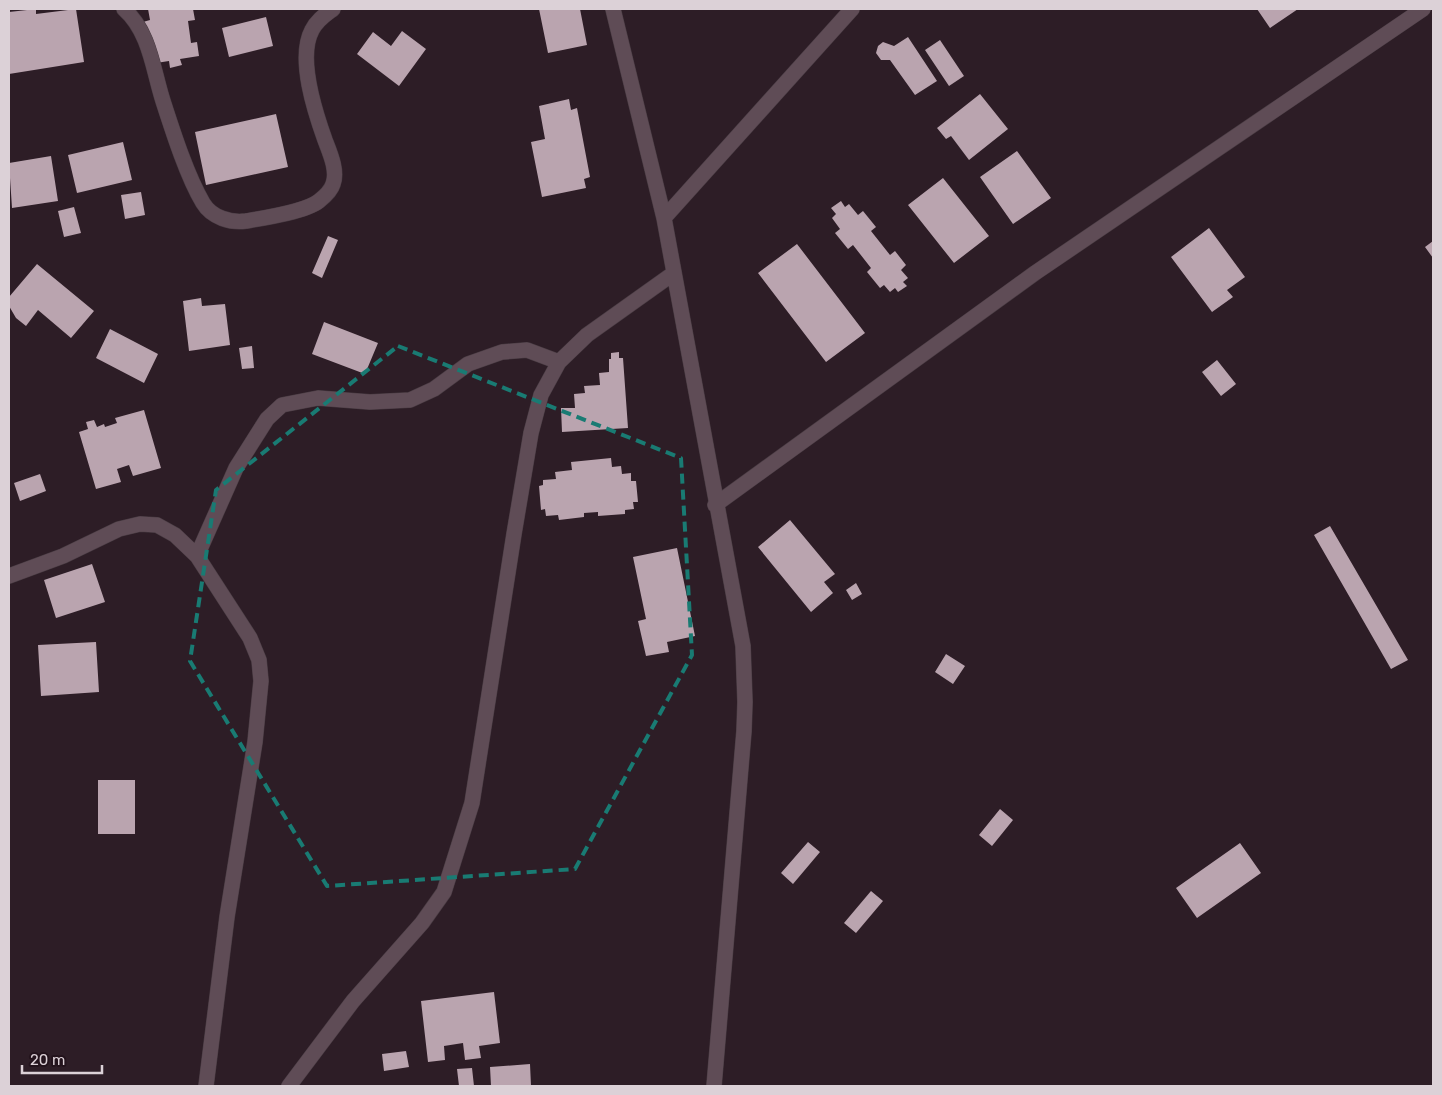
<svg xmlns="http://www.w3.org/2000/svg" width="1442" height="1095" font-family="Rubik,sans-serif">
	<rect width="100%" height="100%" fill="#2d1d26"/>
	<!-- building -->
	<path fill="#baa4af" d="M36 9V14L76 9 84 62 9 74V12Z
		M148 9H193L195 20 188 21 191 43 197 42 199 56 180 59 182 65 170 68 169 61 156 63 143 22 150 20Z
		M539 9H580L587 45 548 53Z
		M1257 9H1298L1270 28Z
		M266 17 273 46 229 57 222 28Z
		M402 31 426 49 399 86 357 54 373 32 391 46Z
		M908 37 937 81 915 95 890 60H881L876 53 878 46 883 42 894 46Z
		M940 40 964 76 949 86 925 50Z
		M980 94 1008 129 969 160 951 136 946 139 937 128Z
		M569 99 571 110 577 108 590 177 584 179 586 188 542 197 531 142 545 139 539 106Z
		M276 114 288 167 206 185 195 132Z
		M123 142 132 180 77 193 68 155Z
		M1017 151 1051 198 1013 224 980 177Z
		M51 156 58 201 12 208 9 163Z
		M943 178 989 236 954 263 908 205Z
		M141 192 145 215 125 219 121 195Z
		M841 201 845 207 849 204 858 215 863 211 876 227 871 231 890 255 895 251 906 265 901 270 908 278 903 282 907 286 898 292 895 288 890 292 884 285 880 288 867 272 871 268 853 245 848 249 835 233 840 229 832 218 836 214 831 208Z
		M74 207 81 233 64 237 58 211Z
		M1209 228 1245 277 1227 290 1233 297 1212 312 1171 257Z
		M328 236 338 240 322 278 312 273Z
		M1433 241V258L1425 247Z
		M797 244 865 333 826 362 758 273Z
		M37 264 94 311 71 338 38 310 26 326 16 318 9 306V297Z
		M201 298 202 306 225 304 230 345 189 351 183 301Z
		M324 322 378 343 365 374 312 354Z
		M110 329 158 354 144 383 96 358Z
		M252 346 254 368 242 369 239 348Z
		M619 352V358H623L628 428 562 432 561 408H575L574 394 585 393 584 386 600 385 599 373 609 372V359H611V353Z
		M1217 360 1236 384 1221 396 1202 372Z
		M144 410 161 468 133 476 129 465 117 469 121 482 96 489 79 432 88 429 86 422 94 420 97 427 104 424 105 427 117 423 115 418Z
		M611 458 612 467 621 466 622 474 631 473V481H636L638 502H633L634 509 625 510V514L598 516V512L584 513V517L559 520 558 515 546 516 545 509 541 510 539 486 543 485V480L556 479 555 472 572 470 571 462Z
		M40 474 46 491 20 501 14 483Z
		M790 520 835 574 824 582 833 593 811 612 758 547Z
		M1330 526 1408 660 1391 669 1314 535Z
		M677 548 695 636 667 642 669 652 646 656 638 621 646 619 633 557Z
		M92 564 105 602 56 618 44 580Z
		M856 583 862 594 852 600 846 590Z
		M96 642 99 692 41 696 38 645Z
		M946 654 965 666 953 684 935 672Z
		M98 780H135V834H98Z
		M1000 809 1013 820 992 846 979 835Z
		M808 842 820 852 793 884 781 873Z
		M1240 843 1261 873 1197 918 1176 888Z
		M871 891 883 901 856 933 844 923Z
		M494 992 500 1043 479 1046 481 1058 465 1060 463 1043 444 1046 445 1060 428 1062 421 1001Z
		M406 1051 409 1067 384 1071 382 1054Z
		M530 1064 531 1086H491L490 1067Z
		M472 1068 474 1086H459L457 1069Z"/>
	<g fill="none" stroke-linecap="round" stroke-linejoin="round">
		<!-- street casing -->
		<g stroke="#493c43" stroke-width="16">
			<path id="street" d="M124 9C150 32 153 70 163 101 173 132 187 176 203 203 212 218 231 223 246 221 264 218 305 212 319 201 324 197 331 191 333 184 338 171 330 153 325 140 315 112 297 58 312 30 317 20 325 15 333 9
				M613 9 664 218 743 646 745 702 744 731 714 1086
				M664 218 852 9
				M715 505 1035 273 1423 9
				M197 556 236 468 267 419 282 405 318 398 370 402 410 400 434 389 468 364 502 352 527 350 559 362
				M9 576 63 556 119 529 140 524 157 525 175 535 197 556 250 638 259 660 261 681 255 742 227 917 206 1086
				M289 1086 353 1001 422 923 444 892 472 803 514 534 531 433 541 395 559 362 587 335 674 273"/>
		</g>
		<!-- street -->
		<use href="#street" stroke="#5f4c56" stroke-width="15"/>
	</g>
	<!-- marked area -->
	<path fill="none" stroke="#197b73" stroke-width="4" stroke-dasharray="10 6" stroke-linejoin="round" d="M398 346 681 458 692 655 575 869 327 886 190 661 216 490Z"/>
	<!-- border -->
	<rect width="1442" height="1095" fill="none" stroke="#dcd1d7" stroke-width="20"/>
	<!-- scale -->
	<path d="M22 1065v8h80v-8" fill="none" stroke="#dcd1d7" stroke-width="2.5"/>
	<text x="30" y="1065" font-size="15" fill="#dcd1d7" stroke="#23131c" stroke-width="4" paint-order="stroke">20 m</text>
</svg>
